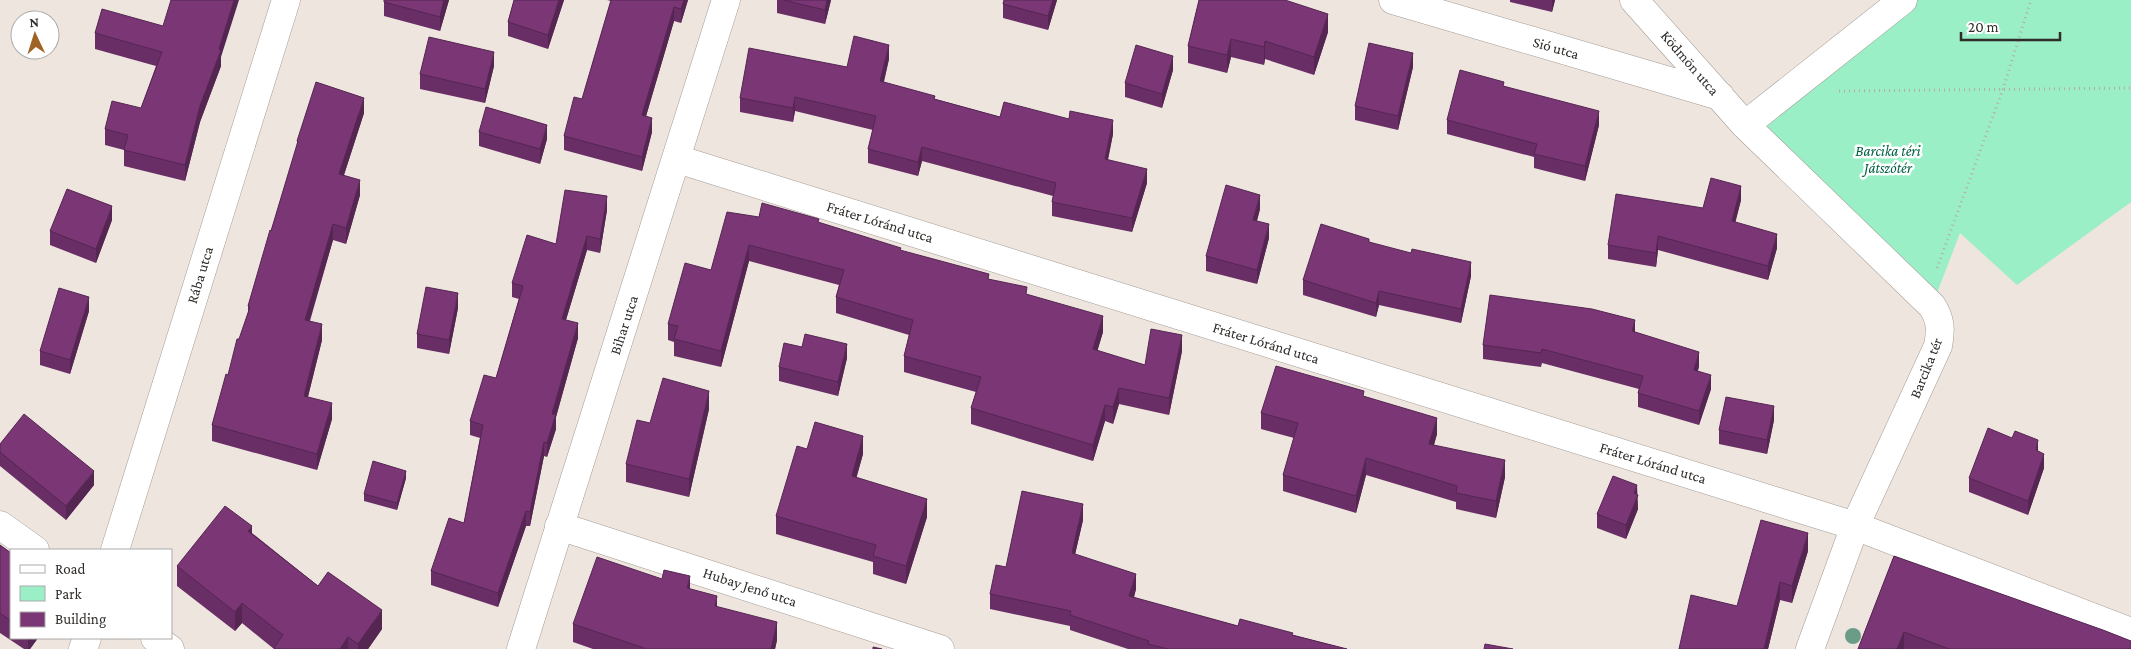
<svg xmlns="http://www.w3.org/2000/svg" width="2131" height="649" font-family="'Crimson Pro',serif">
	<rect width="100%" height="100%" fill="#eee5de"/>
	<!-- green -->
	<path fill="#9aefc7" d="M1903 0H2131V202L2017 285 1960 233 1932 306 1745 125Z"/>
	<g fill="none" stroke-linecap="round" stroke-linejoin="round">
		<!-- street casing -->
		<g stroke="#a49b95" stroke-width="29">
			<path id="street" d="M1393 0 1720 96
				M1634 0 1745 125 1932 306C1941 320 1941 330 1938 346L1855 526 1810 649
				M1745 125 1903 0
				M677 159 1855 526 2131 632
				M0 525 35 550
				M559 526 940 649
				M115 550 286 0
				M155 638 170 649
				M83 649 87 638
				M521 649 726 0"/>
		</g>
		<!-- path -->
		<path stroke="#b4ada7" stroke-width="3" stroke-dasharray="1 4" stroke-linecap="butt" d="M1839 91 2131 88
			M1937 268 2003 89 2031 0"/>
		<!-- street -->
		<use href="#street" stroke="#fff" stroke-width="28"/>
	</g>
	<!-- trees -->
	<circle fill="#6b9c88" cx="1853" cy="636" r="8"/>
	<!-- wall -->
	<path fill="#692e65" d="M449 0 440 31 384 16V2Z
		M514 0H564L548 49 508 36V22Z
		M607 0H688L681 23 674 21 646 116 652 132 642 171 564 150V136L582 99 611 1Z
		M777 0H831L825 24 777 13Z
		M1004 0H1057L1048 30 1003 18V4Z
		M1199 0 1328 32 1314 75 1265 59 1264 65 1231 57 1227 73 1188 63V46Z
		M1510 0H1555L1552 12 1510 2Z
		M163 26 221 57V66L200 122 185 181 124 166V150L105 145V129L141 108 156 66 95 49V33Z
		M889 59 884 82 935 99 1000 117 1113 134 1108 160 1147 183 1132 232 1052 216V202L1053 196 922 161 918 176 868 163V149L873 130 795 111 793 122 740 112V98L847 67Z
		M494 66 485 103 420 89V74Z
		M1413 67 1398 130 1355 120V106Z
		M1173 70 1162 108 1125 97V83Z
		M1504 86 1599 125 1585 181 1534 168V157L1447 134V120Z
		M364 113 344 175 360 195 346 244 333 240 310 321 322 340 308 397 332 419 317 470 212 441V425L248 313V306L297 146V141Z
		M479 132 547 139 540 164 479 146Z
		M1741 200 1735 222 1777 248 1768 280 1658 250 1656 267 1608 259V245L1703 208Z
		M1260 209 1257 221 1269 238 1257 284 1206 271V256Z
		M607 210 600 253 587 250 566 320 578 338 556 417V429L547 457 544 456 530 526H526L498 607 431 585V571L464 523 480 438 470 435V421L496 378 519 299 512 297V283L556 244Z
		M759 217 819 223 901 251 989 279 1027 295 1103 332 1097 351 1145 365 1182 351 1169 415 1119 404 1113 424 1105 421 1093 461 971 424V408L976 392 904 372V356L909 335 836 313V297L839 285 749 261 721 367 674 356V342L668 340V324L711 270Z
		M112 220 96 263 50 245V231Z
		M1369 242 1471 276 1461 323 1379 305 1376 317 1303 295V280Z
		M458 308 449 354 417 348V334Z
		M89 311 70 374 40 365V351Z
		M1635 332 1699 366 1698 371 1711 389 1699 425 1638 407V393L1639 389 1542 363 1541 367 1483 359V345Z
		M847 358 838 396 779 381V367Z
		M1364 396 1437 434 1434 445 1505 477 1496 518 1456 509V502L1366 475 1356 513 1283 491V475L1294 438 1261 429V413Z
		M709 409 689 497 626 482V464L650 423Z
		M1774 420 1767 454 1719 444V430Z
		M0 444 94 485 66 520 0 466Z
		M807 449 863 454 856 478 927 517 906 584 873 574V562L776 534V516Z
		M2038 451 2044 468 2028 515 1969 492V478Z
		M406 478 397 510 364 501V494Z
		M1637 494 1638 509 1626 539 1597 528V514Z
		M1083 520 1075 554 1136 589 1134 598 1238 626 1293 635 1347 649H1128L1070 630V626L990 609V594L1006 567Z
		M252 533 318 586 382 629 368 649H274L242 623 235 631 177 586V566Z
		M0 545 11 553V638H38L30 649H24L0 633Z
		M1808 551 1792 603 1780 600 1768 649H1679L1737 606Z
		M1894 556 2131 649H1858Z
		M690 589 717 607 777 640 775 649H593L573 642V624Z"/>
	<!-- shaded-wall -->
	<path fill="#552652" d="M234 0H239L221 57V66L200 122 185 181V165L200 106Z
		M444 0H449L440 31V17Z
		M559 0H564L548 49V35Z
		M684 0H688L681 23V9Z
		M827 0H831L825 24V10Z
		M1053 0H1057L1048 30V16Z
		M1552 0H1555L1552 12Z
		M674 7V21L642 130V115Z
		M1328 14V32L1314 75V57Z
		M1231 39V57L1227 73V55Z
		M1265 41V59L1264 65V47Z
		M889 45V59L880 96V81Z
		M494 52V66L485 103V89Z
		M1413 53V67L1398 130V116Z
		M1173 56V70L1162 108V94Z
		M795 97V111L793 122V108Z
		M364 98V113L339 190V174Z
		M1599 111V125L1585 181V166Z
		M652 118V132L642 171V157Z
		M1113 120V134L1105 173V159Z
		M547 125V139L540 164V149Z
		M922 147V161L918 176V162Z
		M1147 169V183L1132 232V218Z
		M360 180V195L346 244V228Z
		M1741 186V200L1732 236V221Z
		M1260 195V209L1253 234V220Z
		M607 196V210L600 253V239Z
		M112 206V220L96 263V249Z
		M333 224V240L305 335V320Z
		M1269 224V238L1257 284V270Z
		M1777 234V248L1768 280V266Z
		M587 236V250L562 333V319Z
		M1658 236V250L1656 267V253Z
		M749 245V261L721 367V351Z
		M1471 262V276L1461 323V309Z
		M1379 291V305L1376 317V303Z
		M458 293V308L449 354V340Z
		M89 297V311L70 374V360Z
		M1103 316V332L1093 366V349Z
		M1635 320V334L1632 331Z
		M578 323V338L556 417V429L547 457V443L552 414Z
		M322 324V340L304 412V396Z
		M1182 335V351L1169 415V398Z
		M847 344V358L838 396V382Z
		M1699 352V366L1694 384V370Z
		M1711 375V389L1699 425V411Z
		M1119 388V404L1113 424V407Z
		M709 391V409L689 497V479Z
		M332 403V419L317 470V454Z
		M1105 405V421L1093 461V445Z
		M1774 406V420L1767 454V440Z
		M1437 418V434L1429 461V444Z
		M863 436V454L852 494V476Z
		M2038 440V454L2036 450Z
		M544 442V456L530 526V512Z
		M2044 454V468L2028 515V501Z
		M1366 458V475L1356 513V496Z
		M1505 460V477L1496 518V501Z
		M94 471V485L66 520V506Z
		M406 471V478L397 510V503Z
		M1637 485 1638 509 1626 539V525L1634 493Z
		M927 499V517L906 584V566Z
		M1083 504V520L1072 568V553Z
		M526 511V526L498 607V593Z
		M252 526V546L248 531Z
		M1808 533V551L1792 603V586Z
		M1136 574V589L1129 612V596Z
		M690 576V594L687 588Z
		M1780 582V600L1768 649H1764Z
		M717 596V614L715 606Z
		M242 603V623L235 631V612Z
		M382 610V629L368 649H358V644Z
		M777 622V640L775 649H771Z
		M1904 632V649H1897Z
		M348 637V649H340Z
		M28 638H38L30 649H28Z"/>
	<!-- building -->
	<path fill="#7a3675" stroke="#552652" d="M171 0H234L219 49 221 50 200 106 185 165 124 150 128 135 105 129 112 101 141 108 162 52 95 33 102 9 163 26Z
		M384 0H444L440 17 384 2Z
		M514 0H559L548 35 508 22Z
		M611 0H684L681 9 674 7 642 115 652 118 642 157 564 136 574 97 582 99Z
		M783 0H827L825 10Z
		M1004 0H1053L1048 16 1003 4Z
		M1199 0H1285L1328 14 1314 57 1265 41 1264 47 1231 39 1227 55 1188 46Z
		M854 36 889 45 880 81 935 96 934 99 1000 117 1004 102 1069 119 1070 111 1113 120 1105 159 1147 169 1132 218 1052 202 1056 183 922 147 918 162 868 149 876 116 795 97 793 108 740 98 749 48 847 67Z
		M429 37 494 52 485 89 420 74Z
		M1369 43 1413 53 1398 116 1355 106Z
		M1136 45 1173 56 1162 94 1125 83Z
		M1460 70 1504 82 1503 86 1599 111 1585 166 1534 154 1537 144 1447 120Z
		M316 82 364 98 339 174 360 180 346 228 333 224 305 320 322 324 304 396 332 403 317 454 212 425 226 374 228 375 237 339H239L250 307 248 306 270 230 271 231 298 141H297Z
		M486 107 547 125 540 149 479 132Z
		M1711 178 1741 186 1732 221 1777 234 1768 266 1658 236 1656 253 1608 245 1616 194 1703 208Z
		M1226 185 1260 195 1253 220 1269 224 1257 270 1206 256Z
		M67 189 112 206 96 249 50 231Z
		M565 190 607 196 600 239 587 236 562 319 578 323 552 414H556L547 443 544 442 530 512 526 511 498 593 431 571 449 518 464 523 483 425 470 421 484 375 496 378 523 286 512 283 527 235 556 244Z
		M762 203 819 219 818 222 901 248 900 250 989 274 988 279 1027 287 1026 294 1103 316 1093 349 1145 365 1151 329 1182 335 1169 398 1119 388 1113 407 1105 405 1093 445 971 408 981 377 904 356 913 320 836 297 844 270 749 245 721 351 674 339 678 326 668 324 685 263 711 270 727 212 759 217Z
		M1321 224 1369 239V242L1411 253 1412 249 1471 262 1461 309 1379 291 1376 303 1303 280Z
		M426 287 458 293 449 340 417 334Z
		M59 288 89 297 70 360 40 351Z
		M1490 295 1592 309 1635 320 1632 331 1699 352 1694 370 1711 375 1699 411 1638 393 1643 376 1542 349 1541 353 1483 345Z
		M805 334 847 344 838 382 779 367 784 343 802 347Z
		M1276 366 1364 391 1363 396 1437 418 1429 444 1505 460 1496 501 1456 493 1457 486 1366 458 1356 496 1283 475 1298 423 1261 413Z
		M663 378 709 391 689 479 626 464 637 420 650 423Z
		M1726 397 1774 406 1767 440 1719 430Z
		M24 414 94 471 66 506 0 452V444Z
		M815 422 863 436 852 476 927 499 906 566 873 556 876 545 776 516 797 446 807 449Z
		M1988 428 2012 438 2015 431 2038 440 2036 450 2044 454 2028 501 1969 478Z
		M373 461 406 471 397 503 364 494Z
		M1613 476 1637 485 1634 493 1638 495 1626 525 1597 514Z
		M1022 491 1083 504 1072 553 1136 574 1129 596 1238 626 1240 619 1293 633 1292 635 1347 649H1168L1148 644 1149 641 1070 615 1071 611 990 594 996 565 1006 567Z
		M225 506 252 526 248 531 318 586 328 572 382 610 358 644 348 637 340 649H276L274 648 283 635 242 603 235 612 177 566Z
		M1761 520 1808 533 1792 586 1780 582 1764 649H1679L1691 595 1737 606Z
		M0 545 11 553V621L0 613Z
		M1894 556 2103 630 2131 641V649H1949L1904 632 1897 649H1858Z
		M597 557 662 579 664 570 690 576 687 588 717 596 715 606 777 622 771 649H644V648L573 624Z
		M1485 644 1513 649H1484Z
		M873 647 882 649H873Z"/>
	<g text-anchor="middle" stroke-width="5" stroke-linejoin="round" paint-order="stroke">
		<!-- street labels -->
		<g font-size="15" fill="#2f2c29" stroke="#fff">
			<text transform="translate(1556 48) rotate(16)" y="5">Sió utca</text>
			<text transform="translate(1690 63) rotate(49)" y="5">Ködmön utca</text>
			<text transform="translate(880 222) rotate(17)" y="5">Fráter Lóránd utca</text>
			<text transform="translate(200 275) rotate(-73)" y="5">Rába utca</text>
			<text transform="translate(624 325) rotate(-72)" y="5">Bihar utca</text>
			<text transform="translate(1266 343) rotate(17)" y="5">Fráter Lóránd utca</text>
			<text transform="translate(1926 368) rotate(-68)" y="5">Barcika tér</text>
			<text transform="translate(1653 463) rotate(17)" y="5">Fráter Lóránd utca</text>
			<text transform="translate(750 587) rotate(18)" y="5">Hubay Jenő utca</text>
		</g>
		<!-- park labels -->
		<g font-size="15" font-style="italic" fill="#006041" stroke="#fff">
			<text x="1888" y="156">Barcika téri<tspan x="1888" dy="17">Játszótér</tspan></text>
		</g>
	</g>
	<!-- legend -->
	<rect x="10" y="549" width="162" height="90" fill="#ffffff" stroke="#acaba9"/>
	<rect x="20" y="565" width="25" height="8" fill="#ffffff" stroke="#acaba9"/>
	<text x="55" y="574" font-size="15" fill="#2f2c29">Road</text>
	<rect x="20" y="586" width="25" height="15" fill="#9aefc7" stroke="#acaba9"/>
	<text x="55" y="599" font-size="15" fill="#2f2c29">Park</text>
	<rect x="20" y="612" width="25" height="15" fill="#7a3675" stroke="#acaba9"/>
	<text x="55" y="624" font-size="15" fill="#2f2c29">Building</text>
	<!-- north arrow -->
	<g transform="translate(35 35) rotate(356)"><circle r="24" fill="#ffffff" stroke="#acaba9"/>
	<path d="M0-4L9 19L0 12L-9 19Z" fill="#a06326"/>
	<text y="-8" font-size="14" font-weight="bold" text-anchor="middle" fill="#2f2c29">N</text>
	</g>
	<!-- scale -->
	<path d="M1961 32v8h99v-8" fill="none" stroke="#2f2c29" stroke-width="2.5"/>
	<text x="1968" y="32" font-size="15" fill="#2f2c29" stroke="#ffffff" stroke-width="4" paint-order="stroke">20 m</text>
</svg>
